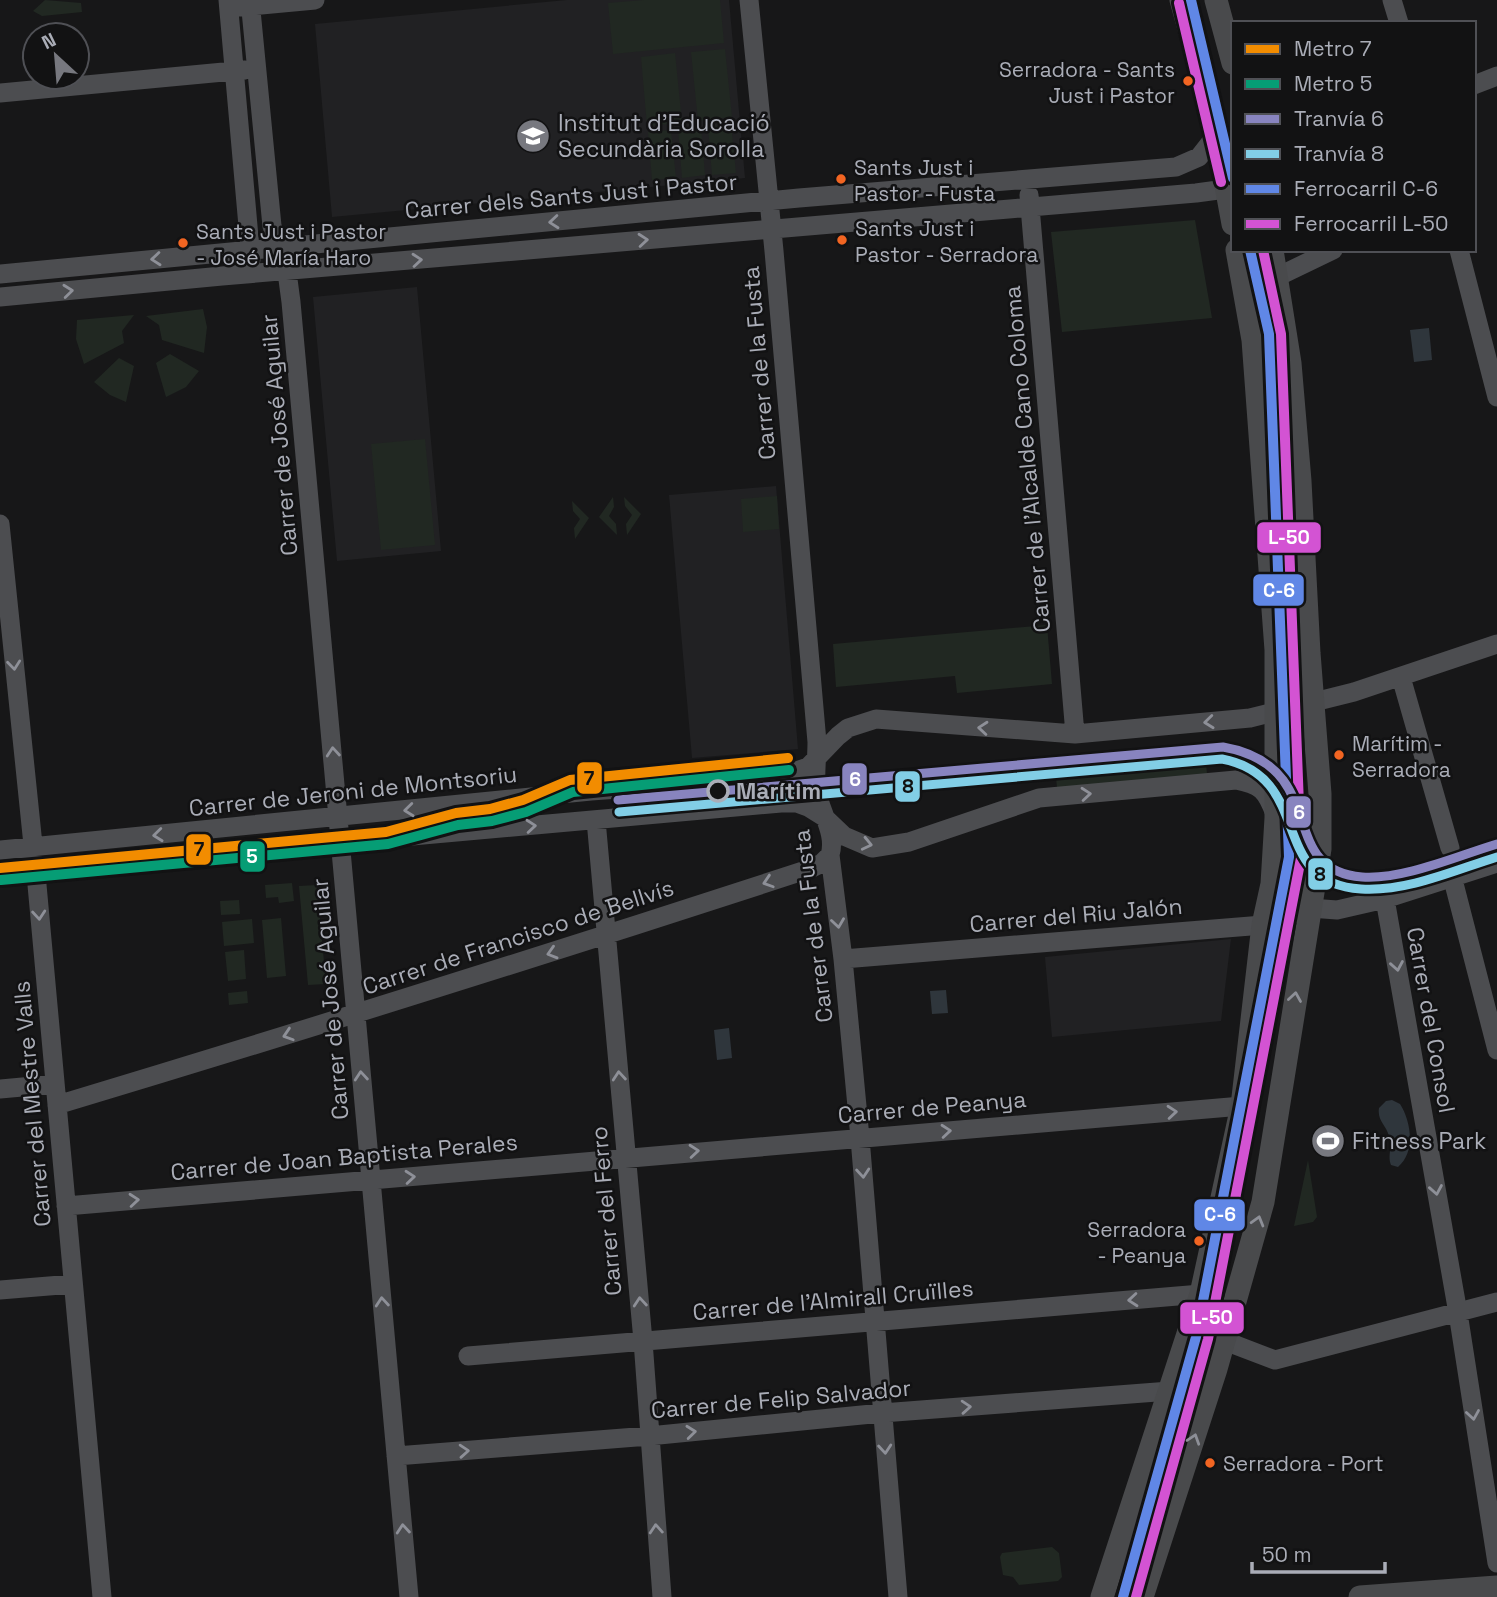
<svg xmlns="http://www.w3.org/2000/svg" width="1497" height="1597" font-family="'Space Grotesk',sans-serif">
	<rect width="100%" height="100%" fill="#171718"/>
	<!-- built -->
	<path fill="#212123" d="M567 0H729L745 178 332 217 315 24Z
		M417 287 441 551 337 561 313 297Z
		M776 486 798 749 692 758 669 495Z
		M1231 939 1221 1021 1052 1037 1045 957Z"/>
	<!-- green -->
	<path fill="#212822" d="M45 0 81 3 82 12 42 16 33 11Z
		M644 0H720L724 43 613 54 608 3Z
		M725 49 732 117 698 121 691 52Z
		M675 53 682 123 647 126 641 57Z
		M731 124 736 173 712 175 708 127Z
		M701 127 705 175 682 178 678 129Z
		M671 130 676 178 652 180 648 132Z
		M1195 220 1212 318 1062 332 1051 232Z
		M203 309 207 327 204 353 162 340 159 325 146 316Z
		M134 315 122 331 124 343 84 364 76 339 77 320Z
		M170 354 199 371 186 387 166 397 156 363Z
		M119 358 134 366 126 402 110 395 94 382Z
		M425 439 435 545 381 550 371 444Z
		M777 496 779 529 743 532 741 499Z
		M613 497 614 507 609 516 616 524 617 535 599 517Z
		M624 497 641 514 627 535 626 524 632 515 625 506Z
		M572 501 589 518 575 539 574 528 580 519 573 511Z
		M1047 625 1052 684 957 693 955 676 836 687 833 644Z
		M1206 763 1207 774 1057 788 1056 777Z
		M292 883 294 901 279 903 278 897 266 898 265 885Z
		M317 885 326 984 308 985 299 886Z
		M239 900 240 914 221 915 220 901Z
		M281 918 286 976 267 978 262 920Z
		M252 919 254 943 224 946 222 922Z
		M244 950 246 979 228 981 225 952Z
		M247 991 248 1003 229 1005 228 993Z
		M1308 1160 1317 1217 1313 1222 1294 1226Z
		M1052 1547 1059 1553 1062 1577 1058 1581 1019 1585 1013 1577 1003 1575 1000 1557 1002 1553Z"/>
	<!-- water -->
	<path fill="#2f363c" d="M1429 328 1432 360 1414 362 1410 330Z
		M946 990 948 1013 932 1014 930 991Z
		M729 1028 732 1058 717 1060 714 1030Z
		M1386 1101 1392 1100 1400 1104C1411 1121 1416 1152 1398 1167L1391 1165C1387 1156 1393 1146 1389 1136 1386 1125 1377 1121 1379 1108Z"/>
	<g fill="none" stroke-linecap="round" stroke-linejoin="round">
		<!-- minor -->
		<path stroke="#4c4d50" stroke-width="19" d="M228 0 251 260
			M250 0 272 226 287 272 291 302 409 1597
			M749 0 774 251 817 742C817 757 815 772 816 786 818 810 837 832 830 855L843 959 860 1138 898 1597
			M1392 0 1399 23
			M240 7 315 0
			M1474 85 1497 76
			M0 93 245 70
			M1029 195 1075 734
			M1459 250 1497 397
			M0 274 799 198 1176 167 1199 157 1217 134
			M1277 277 1333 250
			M0 297 222 276 1196 193 1233 188
			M0 524 36 874 102 1597
			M1401 677 1450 848
			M596 820 643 1341 662 1597
			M0 850 591 791 779 777 808 767 838 736 848 728 876 719 1075 734 1250 718 1354 692 1497 644
			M1452 876 1497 1050
			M0 877 312 845 781 803H797L808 807 824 817 844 836 872 848 909 842 1039 798 1236 780C1261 785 1266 790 1275 814
			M1385 899 1458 1313 1497 1563
			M843 959 1263 925 1310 908 1337 910 1385 899 1497 863
			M0 1089 55 1084
			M57 1105C309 1029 561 950 812 868L822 863 830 855
			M66 1206 1242 1106
			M0 1290 73 1284
			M1225 1341 1275 1360 1497 1302
			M468 1356 1201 1294
			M396 1456 649 1436 882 1413 1170 1391"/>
		<!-- major -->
		<path stroke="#494a4c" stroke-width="23" d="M1181 0 1213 115 1233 224
			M1216 0 1233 63
			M1102 1597 1201 1294 1242 1106 1263 925 1272 884 1276 818V650L1253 340 1237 250
			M1142 1597 1216 1369 1263 1202 1320 849V794L1309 653 1300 481 1290 363 1272 250
			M1360 1597 1497 1587"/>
		<!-- rail-1 casing -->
		<g stroke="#121213" stroke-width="16">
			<path id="rail-1" d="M1191 0 1233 178
				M1123 1597 1196 1337 1289 857 1269 334 1250 250"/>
		</g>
		<!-- rail-2 casing -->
		<g stroke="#121213" stroke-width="16">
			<path id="rail-2" d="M1179 3 1221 182
				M1136 1597 1208 1339 1301 858 1281 334 1263 250"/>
		</g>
		<!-- rail-1 -->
		<use href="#rail-1" stroke="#6087e6" stroke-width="10"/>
		<!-- rail-2 -->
		<use href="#rail-2" stroke="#d353d3" stroke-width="10"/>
		<!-- tram-1 casing -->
		<g stroke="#121213" stroke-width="14">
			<path id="tram-1" d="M618 800 1223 747C1246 751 1268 760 1283 780 1311 818 1299 872 1362 877 1403 880 1457 856 1497 844"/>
		</g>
		<!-- tram-2 casing -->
		<g stroke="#121213" stroke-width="14">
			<path id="tram-2" d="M619 812 1222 759C1316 777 1266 883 1361 889 1407 892 1455 870 1497 857"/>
		</g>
		<!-- tram-1 -->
		<use href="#tram-1" stroke="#8884bf" stroke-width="9"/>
		<!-- tram-2 -->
		<use href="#tram-2" stroke="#82cee6" stroke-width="9"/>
		<!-- metro-1 casing -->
		<g stroke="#121213" stroke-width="16">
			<path id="metro-1" d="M0 868 386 832 456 813 490 809 523 800 570 780 788 758"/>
		</g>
		<!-- metro-2 casing -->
		<g stroke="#121213" stroke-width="16">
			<path id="metro-2" d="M1 880 388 844 458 825 492 821 526 812 573 792 789 770"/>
		</g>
		<!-- metro-1 -->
		<use href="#metro-1" stroke="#f28c00" stroke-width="10"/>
		<!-- metro-2 -->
		<use href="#metro-2" stroke="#069d75" stroke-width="10"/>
	</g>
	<!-- one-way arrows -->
	<defs><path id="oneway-chevron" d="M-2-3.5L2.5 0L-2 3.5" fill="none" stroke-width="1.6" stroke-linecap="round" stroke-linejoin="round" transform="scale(1.75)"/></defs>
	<g stroke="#8e9098">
		<use href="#oneway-chevron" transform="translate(554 222) rotate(175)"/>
		<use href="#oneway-chevron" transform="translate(643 240) rotate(-5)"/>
		<use href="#oneway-chevron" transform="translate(156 259) rotate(175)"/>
		<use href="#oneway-chevron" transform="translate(417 260) rotate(-5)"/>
		<use href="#oneway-chevron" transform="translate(68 291) rotate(-6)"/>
		<use href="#oneway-chevron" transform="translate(14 665) rotate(84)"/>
		<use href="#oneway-chevron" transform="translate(1209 722) rotate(174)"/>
		<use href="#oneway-chevron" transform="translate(983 728) rotate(-175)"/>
		<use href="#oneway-chevron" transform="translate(333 752) rotate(-95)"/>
		<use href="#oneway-chevron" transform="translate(1086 794) rotate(-5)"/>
		<use href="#oneway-chevron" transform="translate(409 810) rotate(174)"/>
		<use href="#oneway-chevron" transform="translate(531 826) rotate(-5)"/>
		<use href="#oneway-chevron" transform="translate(158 835) rotate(174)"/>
		<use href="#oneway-chevron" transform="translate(867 844) rotate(13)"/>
		<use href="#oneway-chevron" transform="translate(768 882) rotate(162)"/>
		<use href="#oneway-chevron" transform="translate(39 915) rotate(85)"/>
		<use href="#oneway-chevron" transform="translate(838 923) rotate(82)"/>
		<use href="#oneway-chevron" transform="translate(552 953) rotate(163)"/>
		<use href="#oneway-chevron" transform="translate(1397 966) rotate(80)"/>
		<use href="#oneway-chevron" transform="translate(288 1035) rotate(162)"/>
		<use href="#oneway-chevron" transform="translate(361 1076) rotate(-95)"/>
		<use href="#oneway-chevron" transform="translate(619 1076) rotate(-95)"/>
		<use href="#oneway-chevron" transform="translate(1172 1112) rotate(-5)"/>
		<use href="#oneway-chevron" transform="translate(946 1131) rotate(-5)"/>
		<use href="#oneway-chevron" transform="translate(694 1151) rotate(-5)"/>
		<use href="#oneway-chevron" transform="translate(863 1173) rotate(85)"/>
		<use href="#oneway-chevron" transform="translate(410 1177) rotate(-5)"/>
		<use href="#oneway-chevron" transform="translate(1436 1190) rotate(80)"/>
		<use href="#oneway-chevron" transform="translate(134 1200) rotate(-5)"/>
		<use href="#oneway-chevron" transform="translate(1133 1300) rotate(175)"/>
		<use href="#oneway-chevron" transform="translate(382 1302) rotate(-95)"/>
		<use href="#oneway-chevron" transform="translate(640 1302) rotate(-95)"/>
		<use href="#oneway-chevron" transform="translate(966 1407) rotate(-4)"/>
		<use href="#oneway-chevron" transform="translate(1473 1415) rotate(81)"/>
		<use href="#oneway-chevron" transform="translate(691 1432) rotate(-6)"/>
		<use href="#oneway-chevron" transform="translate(885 1449) rotate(85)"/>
		<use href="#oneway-chevron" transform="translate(464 1451) rotate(-4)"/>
		<use href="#oneway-chevron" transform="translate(403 1529) rotate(-95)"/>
		<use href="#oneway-chevron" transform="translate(656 1529) rotate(-94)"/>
	</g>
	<g stroke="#8d8f97">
		<use href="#oneway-chevron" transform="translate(1295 997) rotate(-81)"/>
		<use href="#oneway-chevron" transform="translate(1258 1221) rotate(-74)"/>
		<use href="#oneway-chevron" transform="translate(1194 1439) rotate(-72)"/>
	</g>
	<!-- icons -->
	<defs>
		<g id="school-disc" transform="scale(1.75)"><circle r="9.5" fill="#77787f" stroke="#121213"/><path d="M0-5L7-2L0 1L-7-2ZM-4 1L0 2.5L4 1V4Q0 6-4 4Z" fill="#fff"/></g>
		<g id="stadium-disc" transform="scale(1.75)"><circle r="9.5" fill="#77787f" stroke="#121213"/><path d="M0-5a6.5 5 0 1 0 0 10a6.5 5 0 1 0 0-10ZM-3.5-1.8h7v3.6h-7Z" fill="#fff"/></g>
	</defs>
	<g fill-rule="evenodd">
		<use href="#school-disc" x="533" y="136"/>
		<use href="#stadium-disc" x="1328" y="1141"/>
	</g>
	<!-- markers -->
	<g fill="#f26522" stroke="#121213" stroke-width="2.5">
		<circle cx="1188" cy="81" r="6"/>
		<circle cx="841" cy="179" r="6"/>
		<circle cx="842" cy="240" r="6"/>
		<circle cx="183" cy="243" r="6"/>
		<circle cx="1339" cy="755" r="6"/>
		<circle cx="1199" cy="1241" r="6"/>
		<circle cx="1210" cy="1463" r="6"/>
	</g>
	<circle fill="#121213" stroke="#aaadb7" stroke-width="3.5" cx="718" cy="791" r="10"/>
	<g text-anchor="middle" stroke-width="5" stroke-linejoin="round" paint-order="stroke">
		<!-- bus labels -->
		<g font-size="21" fill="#aaadb7" stroke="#121213" text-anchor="start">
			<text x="1175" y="77" text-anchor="end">Serradora - Sants<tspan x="1175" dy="26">Just i Pastor</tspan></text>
			<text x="854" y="175">Sants Just i<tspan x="854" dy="26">Pastor - Fusta</tspan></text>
			<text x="855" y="236">Sants Just i<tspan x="855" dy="26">Pastor - Serradora</tspan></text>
			<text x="196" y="239">Sants Just i Pastor<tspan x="196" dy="26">- José María Haro</tspan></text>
			<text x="1352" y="751">Marítim -<tspan x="1352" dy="26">Serradora</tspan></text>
			<text x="1186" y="1237" text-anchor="end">Serradora<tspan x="1186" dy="26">- Peanya</tspan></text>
			<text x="1223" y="1471">Serradora - Port</text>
		</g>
		<!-- poi labels -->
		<g font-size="23" fill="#aaadb7" stroke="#121213" text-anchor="start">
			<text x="558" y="131">Institut d'Educació<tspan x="558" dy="26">Secundària Sorolla</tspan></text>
			<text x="1352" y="1149">Fitness Park</text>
		</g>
		<!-- street labels -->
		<g font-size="23" fill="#aaadb7" stroke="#121213">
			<text transform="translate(571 196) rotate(-5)" y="8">Carrer dels Sants Just i Pastor</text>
			<text transform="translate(759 363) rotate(-95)" y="8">Carrer de la Fusta</text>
			<text transform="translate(279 435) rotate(-95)" y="8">Carrer de José Aguilar</text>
			<text transform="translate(1027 459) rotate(-95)" y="8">Carrer de l'Alcalde Cano Coloma</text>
			<text transform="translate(353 791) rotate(-6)" y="8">Carrer de Jeroni de Montsoriu</text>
			<text transform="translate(1076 915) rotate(-5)" y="8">Carrer del Riu Jalón</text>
			<text transform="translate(813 926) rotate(-97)" y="8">Carrer de la Fusta</text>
			<text transform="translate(518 937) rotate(-18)" y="8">Carrer de Francisco de Bellvís</text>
			<text transform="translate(330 999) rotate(-95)" y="8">Carrer de José Aguilar</text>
			<text transform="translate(1431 1020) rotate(80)" y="8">Carrer del Consol</text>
			<text transform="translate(32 1104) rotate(-95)" y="8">Carrer del Mestre Valls</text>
			<text transform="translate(932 1107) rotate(-5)" y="8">Carrer de Peanya</text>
			<text transform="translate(344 1157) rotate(-5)" y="8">Carrer de Joan Baptista Perales</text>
			<text transform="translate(606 1211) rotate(-95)" y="8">Carrer del Ferro</text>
			<text transform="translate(833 1300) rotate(-5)" y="8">Carrer de l'Almirall Cruïlles</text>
			<text transform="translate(781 1399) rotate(-5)" y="8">Carrer de Felip Salvador</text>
		</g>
		<!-- stop labels -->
		<g font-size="23" font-weight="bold" fill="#aaadb7" stroke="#121213" text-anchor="start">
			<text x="736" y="799">Marítim</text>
		</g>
	</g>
	<g stroke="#121213" stroke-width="2.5">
		<rect x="1256" y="521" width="66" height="33" rx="7" fill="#d353d3"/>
		<rect x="1252" y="573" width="53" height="34" rx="7" fill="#6087e6"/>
		<rect x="576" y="761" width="27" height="34" rx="7" fill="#f28c00"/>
		<rect x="841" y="762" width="27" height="34" rx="7" fill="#8884bf"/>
		<rect x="894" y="770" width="27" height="33" rx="7" fill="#82cee6"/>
		<rect x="1285" y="795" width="27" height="34" rx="7" fill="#8884bf"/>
		<rect x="185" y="833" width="27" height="33" rx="7" fill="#f28c00"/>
		<rect x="239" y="840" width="27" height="33" rx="7" fill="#069d75"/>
		<rect x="1307" y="857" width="27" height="34" rx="7" fill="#82cee6"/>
		<rect x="1193" y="1198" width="53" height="34" rx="7" fill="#6087e6"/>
		<rect x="1179" y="1301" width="66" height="34" rx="7" fill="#d353d3"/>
	</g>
	<g font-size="19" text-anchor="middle" font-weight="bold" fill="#fff">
		<text x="1289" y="544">L-50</text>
		<text x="1279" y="597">C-6</text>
		<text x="855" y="786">6</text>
		<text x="1299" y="819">6</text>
		<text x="252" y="863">5</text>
		<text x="1220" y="1221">C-6</text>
		<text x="1212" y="1324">L-50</text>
	</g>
	<g font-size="19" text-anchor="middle" font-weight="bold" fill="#111">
		<text x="589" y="785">7</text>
		<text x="908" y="793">8</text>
		<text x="199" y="856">7</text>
		<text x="1320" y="881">8</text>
	</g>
	<!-- legend -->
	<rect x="1231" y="21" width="245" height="231" fill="#121213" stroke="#4f5055" stroke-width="2"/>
	<rect x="1245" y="44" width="35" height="10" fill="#f28c00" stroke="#4f5055" stroke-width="2"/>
	<text x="1294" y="56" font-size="21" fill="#aaadb7">Metro 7</text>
	<rect x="1245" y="79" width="35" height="10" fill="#069d75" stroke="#4f5055" stroke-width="2"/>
	<text x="1294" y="91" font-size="21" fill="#aaadb7">Metro 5</text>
	<rect x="1245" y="114" width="35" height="10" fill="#8884bf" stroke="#4f5055" stroke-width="2"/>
	<text x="1294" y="126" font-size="21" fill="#aaadb7">Tranvía 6</text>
	<rect x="1245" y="149" width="35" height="10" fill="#82cee6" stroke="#4f5055" stroke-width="2"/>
	<text x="1294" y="161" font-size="21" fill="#aaadb7">Tranvía 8</text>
	<rect x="1245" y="184" width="35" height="10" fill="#6087e6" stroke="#4f5055" stroke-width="2"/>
	<text x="1294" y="196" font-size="21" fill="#aaadb7">Ferrocarril C-6</text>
	<rect x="1245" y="219" width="35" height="10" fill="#d353d3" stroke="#4f5055" stroke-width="2"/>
	<text x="1294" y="231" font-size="21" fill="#aaadb7">Ferrocarril L-50</text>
	<!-- north arrow -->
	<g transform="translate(56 56) rotate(334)"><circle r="33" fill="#121213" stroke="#4f5055" stroke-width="2"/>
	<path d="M0-5L12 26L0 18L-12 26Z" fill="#77787f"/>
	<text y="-10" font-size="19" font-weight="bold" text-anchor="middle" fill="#aaadb7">N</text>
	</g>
	<!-- scale -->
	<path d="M1252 1562v10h133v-10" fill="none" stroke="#aaadb7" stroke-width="3.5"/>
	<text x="1262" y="1562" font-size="21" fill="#aaadb7" stroke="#121213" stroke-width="5" paint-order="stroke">50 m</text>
</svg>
